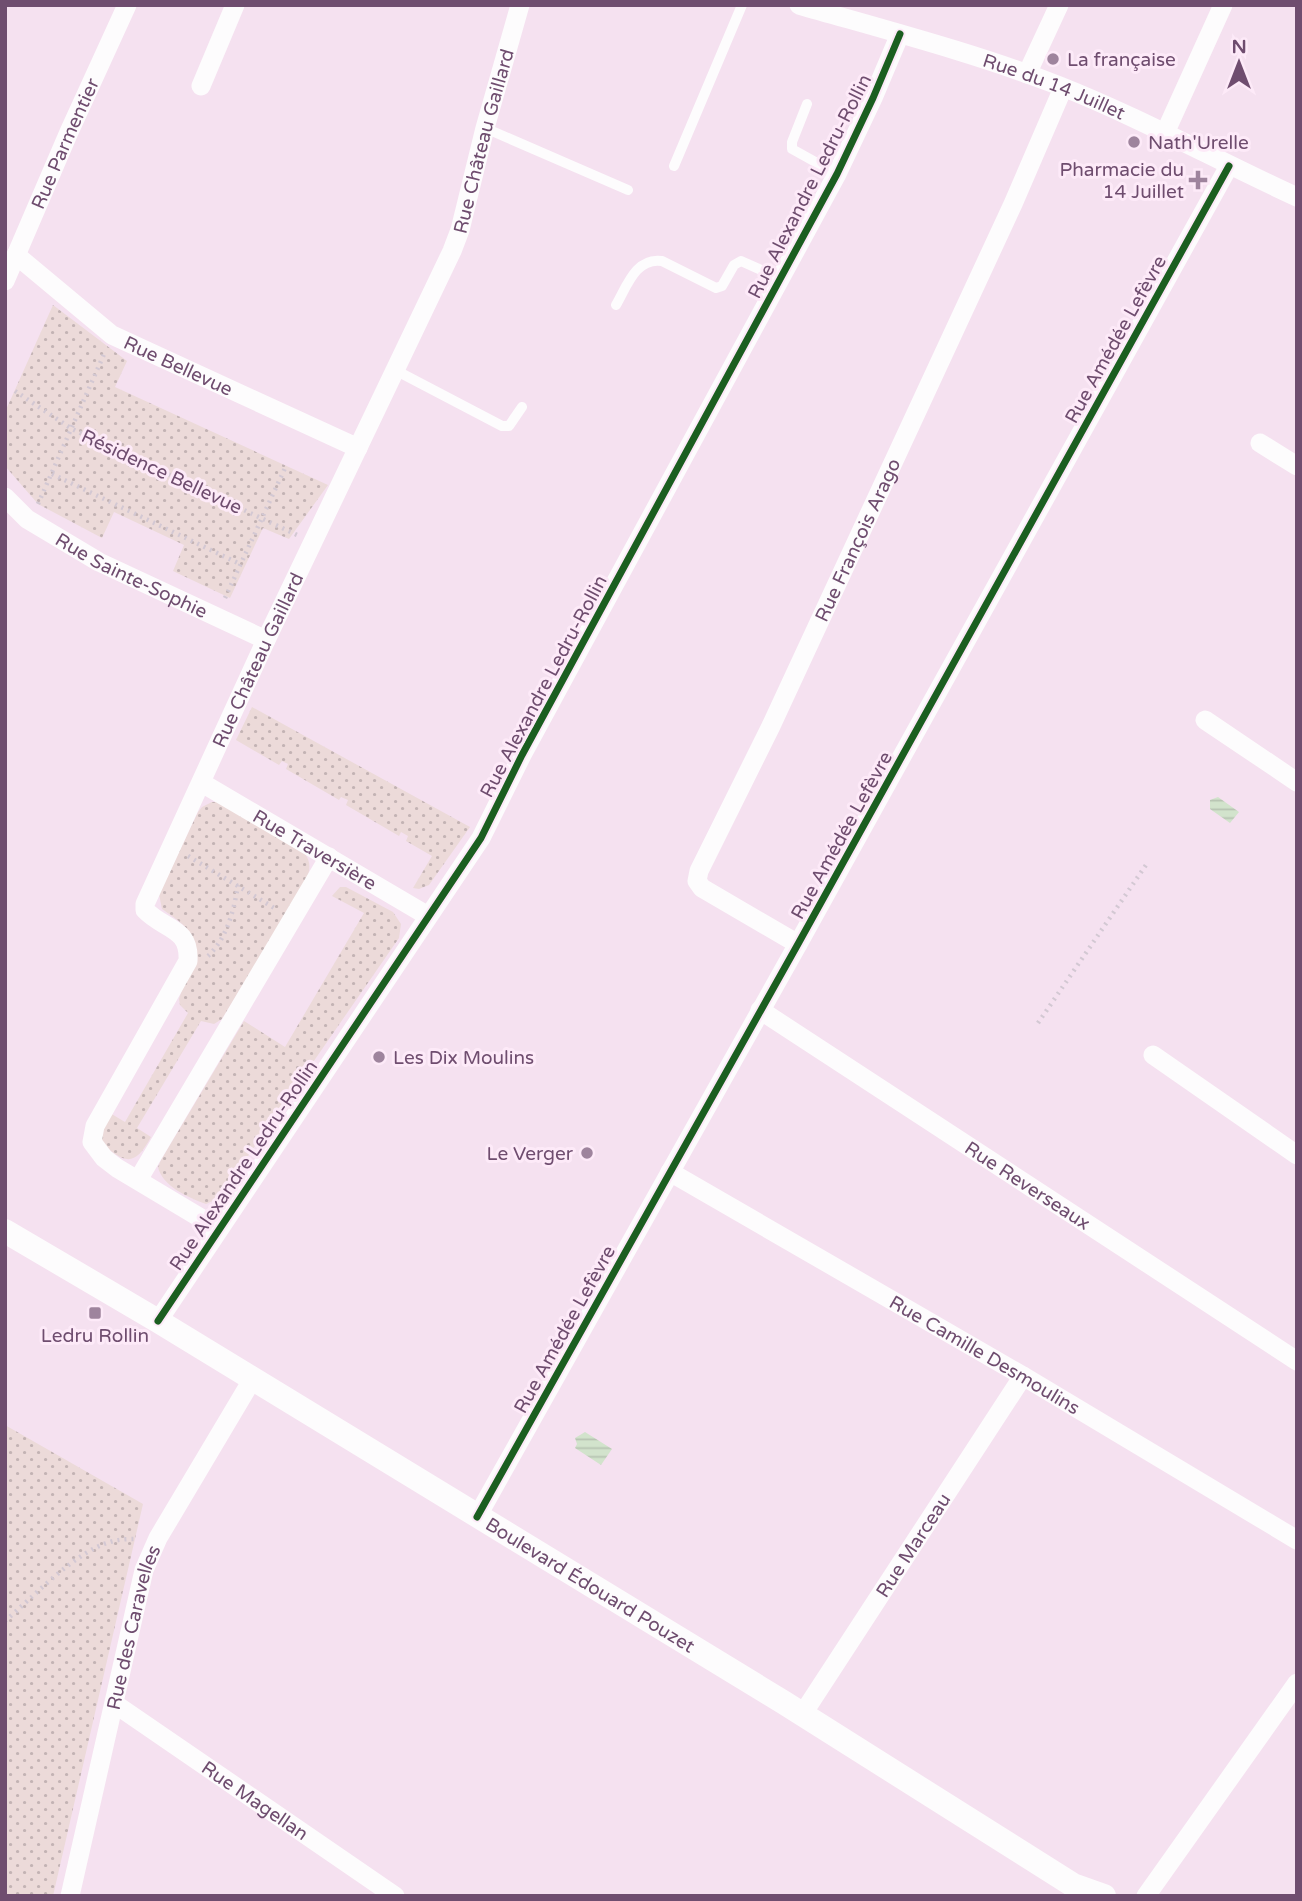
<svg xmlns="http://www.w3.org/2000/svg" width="1302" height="1901" font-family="'Varela Round',sans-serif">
	<defs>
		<pattern id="grass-dots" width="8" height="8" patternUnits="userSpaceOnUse" patternTransform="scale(1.75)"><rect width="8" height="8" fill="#ecdad9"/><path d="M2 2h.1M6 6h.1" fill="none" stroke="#c3b3b4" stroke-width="1.8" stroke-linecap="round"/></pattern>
		<pattern id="water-rules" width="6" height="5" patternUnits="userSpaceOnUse" patternTransform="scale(1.75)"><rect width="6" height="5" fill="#d2e3cc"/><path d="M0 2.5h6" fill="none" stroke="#b7c4b2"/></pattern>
	</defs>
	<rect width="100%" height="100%" fill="#f4eaf2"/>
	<!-- residential -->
	<path fill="#f5e1f0" d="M5 5H1297V1896H5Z"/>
	<!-- grass -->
	<path fill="url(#grass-dots)" d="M53 305 127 361 115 387 328 485 289 539 263 528 230 598 173 571 184 545 114 512 102 538 38 504 5 466V412Z
		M252 707 470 827 429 885 419 889 413 888 432 856 406 841 408 836 401 832 399 836 346 805 348 800 341 797 339 800 286 769 288 764 282 761 279 765 236 740Z
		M212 802H218L305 854C311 862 310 869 307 879L222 1019 214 1024 201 1021 137 1128 151 1137C134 1168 125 1163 101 1143V1128L110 1113 125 1122 188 1013 180 1005 179 999 196 946C192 928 176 919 162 909L159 894 198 812 202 807Z
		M340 887H346L393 912 401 924 399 938 219 1198 206 1204C189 1198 162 1186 158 1167L161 1160 244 1021 285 1047 364 913 332 896Z
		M5 1425 143 1504 53 1896H5Z"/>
	<!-- water -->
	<path fill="url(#water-rules)" d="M1218 797 1239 812 1230 823 1210 809V800Z
		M585 1432 612 1449 601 1465 575 1448 577 1444 575 1438Z"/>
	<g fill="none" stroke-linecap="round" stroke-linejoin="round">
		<!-- path -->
		<path stroke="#d3c8d3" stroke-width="4.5" stroke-dasharray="2 5" stroke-linecap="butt" d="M15 391 72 429 297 535
			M52 474 240 564
			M38 504 105 352
			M225 598 286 466
			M188 856 276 909
			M208 956C227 938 234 910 238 885
			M1038 1023 1146 865
			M5 1621C32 1598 76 1551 110 1542 119 1539 129 1539 138 1539"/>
		<!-- service -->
		<path stroke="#fdfcfd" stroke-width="10" d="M807 104 792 142V149L837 174
			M485 128 628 190
			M674 166 742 5
			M616 305C627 286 636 257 662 261L716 288 722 286 734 265 741 261 781 279
			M395 370 502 426H509L522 407"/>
		<!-- minor -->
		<g stroke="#fdfcfd" stroke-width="19">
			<path id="s1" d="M799 5C886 30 975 53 1060 86 1141 118 1218 161 1297 197"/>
			<path d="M1027 74 1059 5"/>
			<path d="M201 86 235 5"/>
			<path d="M1165 133 1223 5"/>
			<path id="s2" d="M16 255 112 335 358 448"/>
			<path id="s3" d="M5 281 69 132 127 5"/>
			<path d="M1260 443 1297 466"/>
			<path id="s4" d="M5 497 27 519 99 562 266 640"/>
			<path d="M1205 720 1297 782"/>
			<path id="s5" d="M202 783 428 916"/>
			<path id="s6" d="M798 944 702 888 697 881 699 871 771 726 1013 204 1063 88"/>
			<path id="s7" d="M760 1010 1297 1361"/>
			<path d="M1153 1055 1297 1155"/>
			<path id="s8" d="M670 1172 1023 1376 1297 1540"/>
			<path d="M138 1180 329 857"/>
			<path id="s9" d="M219 1229 117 1168 104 1158 92 1142 95 1126 188 961C190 927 164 930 145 910V904L266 640 452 251 460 230 485 128 520 5"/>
			<path d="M158 1321 481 838 522 755 837 174 873 98 900 34"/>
			<path d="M477 1517 798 944 1229 166"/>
			<path id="s10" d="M115 1704 395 1896"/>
			<path id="s11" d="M802 1715 1023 1376"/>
			<path id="s12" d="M70 1896 144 1570 158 1538 252 1380"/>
			<path d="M1146 1896 1297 1683"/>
		</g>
		<!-- tertiary -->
		<path stroke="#fdfcfd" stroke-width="24" id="s13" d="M5 1231 158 1321 783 1702 1073 1885 1104 1896"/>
		<!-- cycleway casing -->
		<g stroke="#fdeaf8" stroke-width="11">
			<path id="cycleway" d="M158 1321 481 838 522 755 837 174 873 98 900 34
				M477 1517 798 944 1229 166"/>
		</g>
		<!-- cycleway -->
		<use href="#cycleway" stroke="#1b5e20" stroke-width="7"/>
	</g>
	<!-- markers -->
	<g fill="#9e849d" stroke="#fdeaf8" stroke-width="2.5">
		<circle cx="1053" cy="59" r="7"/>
		<circle cx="1134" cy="142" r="7"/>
		<path d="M1194.5 169.5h7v7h7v7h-7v7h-7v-7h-7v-7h7z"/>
		<circle cx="379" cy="1057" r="7"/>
		<circle cx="587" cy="1153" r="7"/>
		<rect x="88" y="1306" width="14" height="14" rx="3.5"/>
	</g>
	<g text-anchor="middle" stroke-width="6" stroke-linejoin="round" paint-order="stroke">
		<!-- poi labels -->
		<g font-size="19" fill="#6f4d6f" stroke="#fdeaf8" text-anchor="start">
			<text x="1067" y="66">La française</text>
			<text x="1148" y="149">Nath'Urelle</text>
			<text x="1184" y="176" text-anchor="end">Pharmacie du<tspan x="1184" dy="22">14 Juillet</tspan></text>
			<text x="393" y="1064">Les Dix Moulins</text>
			<text x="573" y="1160" text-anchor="end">Le Verger</text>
			<text x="95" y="1342" text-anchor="middle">Ledru Rollin</text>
		</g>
		<!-- street labels -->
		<g font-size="19" fill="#6f4d6f" stroke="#fdeaf8">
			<text dy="7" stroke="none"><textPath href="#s1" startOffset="268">Rue du 14 Juillet</textPath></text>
			<text dy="7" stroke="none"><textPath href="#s9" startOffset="1274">Rue Château Gaillard</textPath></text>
			<text dy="7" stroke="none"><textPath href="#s3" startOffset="150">Rue Parmentier</textPath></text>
			<text transform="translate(809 186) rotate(-63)" y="7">Rue Alexandre Ledru-Rollin</text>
			<text transform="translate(1115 339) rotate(-61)" y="7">Rue Amédée Lefèvre</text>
			<text dy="7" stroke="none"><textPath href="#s2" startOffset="198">Rue Bellevue</textPath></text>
			<text transform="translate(162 471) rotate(25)" y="7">Résidence Bellevue</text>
			<text dy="7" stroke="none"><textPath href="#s6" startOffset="497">Rue François Arago</textPath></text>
			<text dy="7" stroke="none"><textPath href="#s4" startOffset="150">Rue Sainte-Sophie</textPath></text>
			<text dy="7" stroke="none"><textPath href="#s9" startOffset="707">Rue Château Gaillard</textPath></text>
			<text transform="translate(543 686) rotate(-62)" y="7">Rue Alexandre Ledru-Rollin</text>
			<text transform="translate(841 835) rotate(-61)" y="7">Rue Amédée Lefèvre</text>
			<text dy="7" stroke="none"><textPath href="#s5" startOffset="131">Rue Traversière</textPath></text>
			<text transform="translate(243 1165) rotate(-56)" y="7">Rue Alexandre Ledru-Rollin</text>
			<text dy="7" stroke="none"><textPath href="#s7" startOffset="320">Rue Reverseaux</textPath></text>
			<text transform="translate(564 1329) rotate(-61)" y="7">Rue Amédée Lefèvre</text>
			<text dy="7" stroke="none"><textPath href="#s8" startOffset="364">Rue Camille Desmoulins</textPath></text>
			<text dy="7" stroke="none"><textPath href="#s11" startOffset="203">Rue Marceau</textPath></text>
			<text dy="7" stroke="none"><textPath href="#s13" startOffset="684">Boulevard Édouard Pouzet</textPath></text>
			<text dy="7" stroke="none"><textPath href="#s12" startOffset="276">Rue des Caravelles</textPath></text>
			<text dy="7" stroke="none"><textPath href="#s10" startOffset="170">Rue Magellan</textPath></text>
		</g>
	</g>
	<!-- border -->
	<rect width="1302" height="1901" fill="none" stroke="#6f4d6f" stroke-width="14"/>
	<!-- north arrow -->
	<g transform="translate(1239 63)" stroke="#fdeaf8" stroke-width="5" paint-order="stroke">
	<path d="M0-5L12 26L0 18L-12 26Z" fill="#6f4d6f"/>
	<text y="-10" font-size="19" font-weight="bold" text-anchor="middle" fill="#6f4d6f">N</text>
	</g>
</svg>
